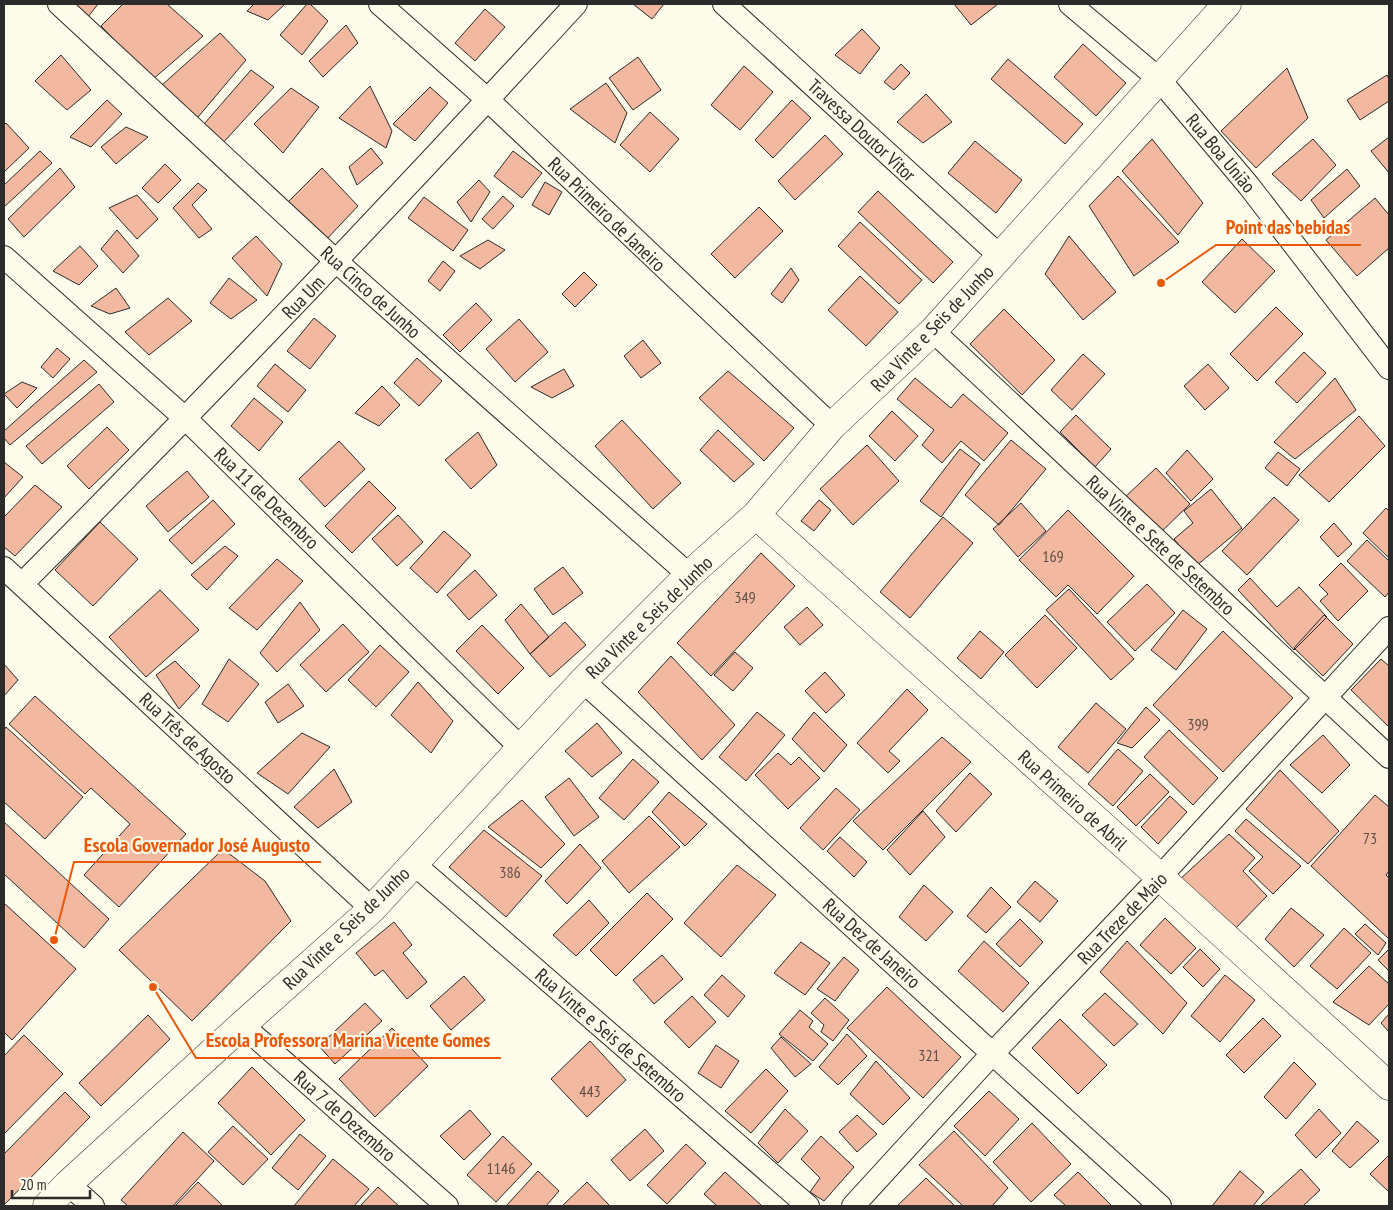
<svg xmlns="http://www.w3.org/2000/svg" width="1393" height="1210" font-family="'PT Sans Narrow',sans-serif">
	<rect width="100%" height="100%" fill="#fdfbea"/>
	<!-- building -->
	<path fill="#f2b8a0" stroke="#2b2b2b" d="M72 4H98L88 17Z
		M123 4H167L203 36 152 80 101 26Z
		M254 4H285L268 20 247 11Z
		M307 4H310L328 21 302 55 280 35Z
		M633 4H664L652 19Z
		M954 4H998L971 25Z
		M485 9 505 27 475 61 455 43Z
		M346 25 358 43 323 77 309 61Z
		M862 29 880 48 860 74 835 55Z
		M220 33 246 60 193 123 162 85Z
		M1083 44 1126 83 1096 116 1054 77Z
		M61 55 91 90 67 110 35 81Z
		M638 57 661 90 633 110 609 78Z
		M1008 59 1083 124 1065 144 991 79Z
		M901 64 910 73 894 90 884 82Z
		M744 66 773 92 740 130 711 105Z
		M1287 68 1308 118 1256 168 1221 131Z
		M251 70 274 87 222 144 204 124Z
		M1387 75 1389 79V101L1360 120 1347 100Z
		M606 83 627 113 615 143 570 109Z
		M370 86 392 131 386 148 339 118Z
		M430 87 448 103 415 141 393 124Z
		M291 88 319 107 283 153 254 124Z
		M926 94 952 122 923 143 897 122Z
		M107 100 122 114 91 147 70 137Z
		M792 100 811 118 773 158 755 140Z
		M650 112 679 139 650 172 620 145Z
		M6 123 29 148 4 172V125Z
		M126 127 148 137 116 164 101 147Z
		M825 135 843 154 795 200 778 181Z
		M1389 137V173L1371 151Z
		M1152 139 1203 203 1178 235 1122 171Z
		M1313 139 1336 165 1301 201 1272 174Z
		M975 141 1022 180 996 213 948 173Z
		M371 148 383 163 357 185 349 167Z
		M40 151 52 163 4 207V185Z
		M513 151 542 173 522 198 494 176Z
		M165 164 181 180 158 203 142 188Z
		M60 168 75 187 24 237 8 219Z
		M322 168 358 206 324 242 285 205Z
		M1347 169 1360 186 1324 218 1311 200Z
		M1118 176 1179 242 1134 276 1089 206Z
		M479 180 490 192 471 222 457 202Z
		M545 182 562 192 549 215 532 205Z
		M198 183 207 190 192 205 212 229 199 238 173 208Z
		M878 191 953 262 933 283 858 212Z
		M137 195 158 219 137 239 109 208Z
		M503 196 514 206 493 229 482 219Z
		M424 197 468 230 453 251 408 218Z
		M1375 198 1389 215V248L1357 276 1326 240Z
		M759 207 783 231 735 278 711 254Z
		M860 222 922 280 899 304 838 246Z
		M117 230 139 256 123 273 101 249Z
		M256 236 282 264 267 296 232 258Z
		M1069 236 1116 292 1083 320 1045 274Z
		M1242 239 1275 271 1235 313 1202 282Z
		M488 240 505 250 480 269 460 256Z
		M80 246 98 266 79 285 53 271Z
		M443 261 455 271 440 291 428 281Z
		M791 268 799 280 782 303 771 294Z
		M584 272 597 285 575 307 562 294Z
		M860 276 898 312 866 346 828 310Z
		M229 278 257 300 231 319 210 303Z
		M116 288 130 308 110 314 91 306Z
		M168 298 192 321 149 355 125 332Z
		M476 303 492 320 460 352 443 335Z
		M1276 307 1303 334 1257 381 1230 354Z
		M1004 309 1055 360 1022 395 970 344Z
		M314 318 336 336 310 369 287 351Z
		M519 319 548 352 515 382 486 349Z
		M643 340 661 363 641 378 624 356Z
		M57 348 70 359 53 378 41 367Z
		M1304 352 1326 373 1297 403 1275 382Z
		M1083 354 1105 374 1072 410 1051 390Z
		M417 358 442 381 419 406 394 383Z
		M84 360 97 372 10 445 4 438V431Z
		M275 364 306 390 288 412 257 386Z
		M1208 364 1229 388 1205 410 1184 386Z
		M564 369 574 386 552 398 531 387Z
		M728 371 794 428 764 461 699 398Z
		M915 378 951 408 963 394 1008 433 984 461 961 441 942 463 922 445 934 430 897 399Z
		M1335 378 1356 410 1295 459 1274 442Z
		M22 382 37 388 17 408 4 394Z
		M99 384 114 402 42 464 26 446Z
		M382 386 400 405 379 426 355 413Z
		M254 398 283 422 259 451 231 426Z
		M892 411 918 436 895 461 869 436Z
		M1076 415 1111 449 1095 467 1060 432Z
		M1359 416 1385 446 1329 502 1299 475Z
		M622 420 681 483 653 509 595 446Z
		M107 427 129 450 89 489 67 466Z
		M718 430 754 464 734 482 700 450Z
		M478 432 497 465 471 489 445 460Z
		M1011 440 1046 469 999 525 965 495Z
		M339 441 365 469 325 507 299 479Z
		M867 445 899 481 853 525 820 489Z
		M960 449 980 464 941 517 920 501Z
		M1187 450 1213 479 1191 501 1166 473Z
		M1278 452 1300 469 1287 486 1265 468Z
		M4 462 23 477 4 498Z
		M1156 468 1190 504 1158 535 1124 498Z
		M187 471 209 497 168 532 146 506Z
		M369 481 396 508 352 553 325 526Z
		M35 485 62 507 15 556 4 547V517Z
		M1211 489 1242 528 1196 566 1174 539 1193 523 1184 511Z
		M1274 497 1299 520 1247 575 1222 551Z
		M213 500 235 524 192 564 169 540Z
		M819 500 831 510 814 531 801 521Z
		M1021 503 1046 531 1018 557 993 529Z
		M1386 508 1389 511V558L1363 533Z
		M1068 510 1134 576 1097 614 1068 585 1056 597 1019 560Z
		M398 515 423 542 397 566 372 539Z
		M943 517 973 543 910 618 880 592Z
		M100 522 138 559 93 606 55 570Z
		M1334 523 1352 544 1338 557 1320 537Z
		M444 531 471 555 437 593 410 568Z
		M1367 540 1389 561V592L1385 597 1347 561Z
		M225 546 238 556 207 590 191 575Z
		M761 553 795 586 711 676 677 643Z
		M277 559 303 581 257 630 229 608Z
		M1341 563 1368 591 1338 621 1320 601 1328 594 1319 585Z
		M563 567 583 593 553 615 534 589Z
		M475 570 497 595 469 620 447 595Z
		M1250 578 1277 607 1299 587 1327 617 1294 650 1238 590Z
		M1147 584 1175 613 1135 651 1107 622Z
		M1069 589 1134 659 1111 680 1046 610Z
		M160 590 199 630 146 677 109 637Z
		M300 602 320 630 277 672 260 653Z
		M521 604 549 637 530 654 505 620Z
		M807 607 823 625 800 645 784 627Z
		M1183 610 1207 629 1176 670 1151 650Z
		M1045 615 1077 648 1037 688 1005 655Z
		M1324 615 1353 644 1323 676 1294 648Z
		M565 622 586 645 550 677 530 654Z
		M343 624 369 652 326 692 300 665Z
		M482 625 524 668 498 694 456 651Z
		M980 631 1004 652 981 679 957 658Z
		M1223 631 1293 698 1223 772 1153 705Z
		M380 645 409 672 376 707 348 680Z
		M735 652 753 668 733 691 714 675Z
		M671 656 735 725 702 760 638 692Z
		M229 659 259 684 228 722 202 704Z
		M1381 659 1389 666V727L1351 690Z
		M175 661 200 686 179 709 156 675Z
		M4 664 18 680 4 696Z
		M825 672 845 695 826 713 805 691Z
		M418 682 453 721 431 753 391 715Z
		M288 684 304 706 278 723 265 702Z
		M907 689 928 710 889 751 900 761 888 773 857 743Z
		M35 696 186 834 119 907 84 875 130 824 91 788 85 794 9 724Z
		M1096 703 1126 729 1088 773 1058 747Z
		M1146 707 1160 720 1132 748 1117 743Z
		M757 712 785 735 746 781 719 757Z
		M814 712 847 745 824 772 792 739Z
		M597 723 622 753 592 777 565 751Z
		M6 727 83 797 45 839 4 802V730Z
		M1169 730 1218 778 1193 805 1144 757Z
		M302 733 330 747 288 794 257 773Z
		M1323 735 1350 765 1322 793 1290 765Z
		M942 737 971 762 883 850 853 821Z
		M1118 749 1143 771 1113 806 1088 784Z
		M778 753 791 765 799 757 820 778 788 809 755 775Z
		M633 759 659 782 624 820 599 798Z
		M334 769 352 802 318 828 294 807Z
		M1280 770 1339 831 1308 864 1246 809Z
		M970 773 992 794 956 832 936 811Z
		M1150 774 1169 792 1136 826 1117 807Z
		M569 778 599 817 574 836 545 797Z
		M836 788 860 810 823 850 800 828Z
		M669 792 707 824 685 846 652 812Z
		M1375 795 1389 807V871L1386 875 1389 878V939L1311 866Z
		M1170 796 1187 812 1158 844 1141 827Z
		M522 800 565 844 541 868 488 827Z
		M923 811 945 837 910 875 887 850Z
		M649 816 680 847 629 893 602 861Z
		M1246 819 1301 866 1273 894 1249 871 1263 857 1235 831Z
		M4 822 109 919 84 948 4 874Z
		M484 830 542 876 506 917 449 867Z
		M1229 834 1255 858 1243 871 1267 896 1232 932 1178 881Z
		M840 837 867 862 854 877 827 851Z
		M580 844 601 868 567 904 545 881Z
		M223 849 265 881 291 921 192 1021 119 950Z
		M737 865 776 895 721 957 684 923Z
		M1035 881 1058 901 1040 922 1017 902Z
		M924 885 953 912 926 941 899 917Z
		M991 887 1011 907 986 933 967 916Z
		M647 893 673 919 616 976 590 950Z
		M589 900 609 923 576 956 553 935Z
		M4 903 76 969 12 1040 4 1032Z
		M1291 908 1324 935 1294 967 1265 939Z
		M1165 918 1196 948 1171 974 1140 945Z
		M1020 919 1043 942 1020 967 996 944Z
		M394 922 412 945 403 953 427 982 407 999 383 970 375 976 356 953Z
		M1365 924 1386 943 1378 955 1355 934Z
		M1344 928 1371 953 1337 989 1310 966Z
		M984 941 1029 983 1003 1012 958 971Z
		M1127 941 1187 1003 1163 1034 1100 972Z
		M801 942 830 963 805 995 774 973Z
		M1200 949 1220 969 1203 987 1183 967Z
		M1389 949V971L1378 960Z
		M662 955 683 979 654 1004 633 980Z
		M844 957 859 970 835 1001 817 989Z
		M1369 966 1389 984V1004L1369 1025 1333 1002Z
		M722 975 745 996 728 1017 704 995Z
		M1225 975 1255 1000 1220 1042 1191 1016Z
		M464 976 485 1000 451 1030 430 1006Z
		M887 987 961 1057 923 1098 847 1028Z
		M1105 993 1138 1024 1114 1046 1082 1015Z
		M692 996 716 1022 689 1048 664 1022Z
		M825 998 849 1020 833 1041 821 1032 824 1025 811 1013Z
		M365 1003 382 1021 335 1064 319 1046Z
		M800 1010 813 1021 809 1027 828 1044 813 1061 779 1034Z
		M1389 1014V1032L1381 1023Z
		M148 1015 170 1039 101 1106 79 1083Z
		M1263 1018 1281 1036 1244 1073 1226 1055Z
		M1060 1019 1107 1065 1078 1094 1032 1048Z
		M392 1028 428 1066 375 1117 339 1079Z
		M847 1034 867 1056 838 1085 819 1067Z
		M24 1035 63 1074 4 1134V1056Z
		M781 1037 811 1064 795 1077 771 1048Z
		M590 1041 626 1080 587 1117 551 1079Z
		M716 1045 739 1061 721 1088 698 1073Z
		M876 1061 910 1098 883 1125 850 1094Z
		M1294 1062 1316 1084 1286 1119 1264 1097Z
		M252 1067 305 1120 271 1155 218 1103Z
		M766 1069 788 1091 751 1133 725 1111Z
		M989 1091 1019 1119 985 1156 954 1126Z
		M65 1092 90 1117 4 1205V1154Z
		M785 1109 808 1131 778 1163 758 1143Z
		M1319 1109 1341 1133 1316 1158 1295 1135Z
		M470 1110 491 1134 464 1160 440 1136Z
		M857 1115 877 1134 857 1152 839 1132Z
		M1357 1121 1379 1141 1350 1168 1332 1151Z
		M1032 1123 1071 1164 1031 1202 993 1162Z
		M233 1126 268 1159 243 1185 208 1152Z
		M645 1129 664 1151 630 1181 611 1160Z
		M954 1131 1008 1188 992 1206H963L919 1165Z
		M183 1132 214 1161 173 1206H128L121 1200Z
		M300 1134 326 1156 298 1190 272 1168Z
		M503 1136 532 1164 496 1202 467 1175Z
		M821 1136 854 1167 824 1201 810 1192 820 1178 801 1159Z
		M686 1144 706 1163 667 1204 647 1185Z
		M1389 1155V1192L1370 1174Z
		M333 1159 369 1189 354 1206H294Z
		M1301 1169 1320 1190 1303 1206H1260Z
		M538 1171 559 1191 546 1206H506Z
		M1240 1171 1264 1192 1253 1206H1212Z
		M725 1172 762 1206H717L704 1194Z
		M1078 1172 1112 1206H1066L1054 1195Z
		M926 1178 955 1206H897Z
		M198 1182 223 1206H175Z
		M587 1182 610 1206H562Z
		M378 1187 399 1206H360Z"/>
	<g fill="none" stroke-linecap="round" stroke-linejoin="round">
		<!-- minor casing -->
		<g stroke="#2b2b2b" stroke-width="24">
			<path id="minor" d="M59 4 337 262 689 575
				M380 4 488 100 832 426
				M724 4 1001 257
				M1070 4 1159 79 1249 186 1389 368
				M4 257 186 419 521 748
				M933 331 1389 757
				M4 568 372 909
				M22 584C211 394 395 201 576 4
				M583 681 1160 1206
				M414 864 808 1206
				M242 1025 447 1206
				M68 1184 93 1206
				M853 1206 993 1053 1160 877 1389 628"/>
		</g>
		<!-- tertiary casing -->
		<g stroke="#2b2b2b" stroke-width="29">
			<path id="tertiary" d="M756 515 1160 877 1389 1086
				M47 1206 68 1184 242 1025 372 909 583 681 689 575 756 515 832 426 933 331 1227 4"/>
		</g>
		<!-- minor -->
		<use href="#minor" stroke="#fdfbea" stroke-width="22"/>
		<!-- tertiary -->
		<use href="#tertiary" stroke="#fdfbea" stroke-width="28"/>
	</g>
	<g text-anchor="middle" stroke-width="4" stroke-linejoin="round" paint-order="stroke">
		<!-- number labels -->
		<g font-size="16" fill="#5d4e48">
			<text x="1053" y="562">169</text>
			<text x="745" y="603">349</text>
			<text x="1198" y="730">399</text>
			<text x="1370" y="844">73</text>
			<text x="510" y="878">386</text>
			<text x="929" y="1061">321</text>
			<text x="590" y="1097">443</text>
			<text x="501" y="1174">1146</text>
		</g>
		<!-- street labels -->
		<g font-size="19" fill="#2b2b2b" stroke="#fdfbea">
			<text transform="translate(862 130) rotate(43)" y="7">Travessa Doutor Vitor</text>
			<text transform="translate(1221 153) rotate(50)" y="7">Rua Boa União</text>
			<text transform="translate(607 214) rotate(44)" y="7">Rua Primeiro de Janeiro</text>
			<text transform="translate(371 292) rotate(42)" y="7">Rua Cinco de Junho</text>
			<text transform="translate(303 297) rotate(-46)" y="7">Rua Um</text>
			<text transform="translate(932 328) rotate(-46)" y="7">Rua Vinte e Seis de Junho</text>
			<text transform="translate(267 498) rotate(44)" y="7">Rua 11 de Dezembro</text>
			<text transform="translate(1161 545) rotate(43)" y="7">Rua Vinte e Sete de Setembro</text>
			<text transform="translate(649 617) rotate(-44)" y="7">Rua Vinte e Seis de Junho</text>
			<text transform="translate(188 738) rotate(43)" y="7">Rua Três de Agosto</text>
			<text transform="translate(1073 800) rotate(42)" y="7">Rua Primeiro de Abril</text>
			<text transform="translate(1122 918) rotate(-46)" y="7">Rua Treze de Maio</text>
			<text transform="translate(346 928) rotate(-44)" y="7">Rua Vinte e Seis de Junho</text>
			<text transform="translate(872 943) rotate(42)" y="7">Rua Dez de Janeiro</text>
			<text transform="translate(611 1035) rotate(41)" y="7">Rua Vinte e Seis de Setembro</text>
			<text transform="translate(345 1116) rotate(41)" y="7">Rua 7 de Dezembro</text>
		</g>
	</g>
	<!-- callouts -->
	<path fill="none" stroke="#e8590c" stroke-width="2" d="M1161 283L1216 245H1361M54 940L74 862H321M153 987L196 1058H501"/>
	<g fill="#e8590c" stroke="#fdfbea" stroke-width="2">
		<circle cx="1161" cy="283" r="5"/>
		<circle cx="54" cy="940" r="5"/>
		<circle cx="153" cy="987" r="5"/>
	</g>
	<g font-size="20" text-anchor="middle" font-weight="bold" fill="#e8590c" stroke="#fdfbea" stroke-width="4" stroke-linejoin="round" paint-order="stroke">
		<text x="1288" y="234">Point das bebidas</text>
		<text x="197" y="852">Escola Governador José Augusto</text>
		<text x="348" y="1047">Escola Professora Marina Vicente Gomes</text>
	</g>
	<!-- border -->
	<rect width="1393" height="1210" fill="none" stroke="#2b2b2b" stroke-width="10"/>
	<!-- scale -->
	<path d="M12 1190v8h78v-8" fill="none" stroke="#2b2b2b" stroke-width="2.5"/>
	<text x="20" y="1190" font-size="15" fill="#2b2b2b" stroke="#fdfbea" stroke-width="4" paint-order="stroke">20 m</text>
</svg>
